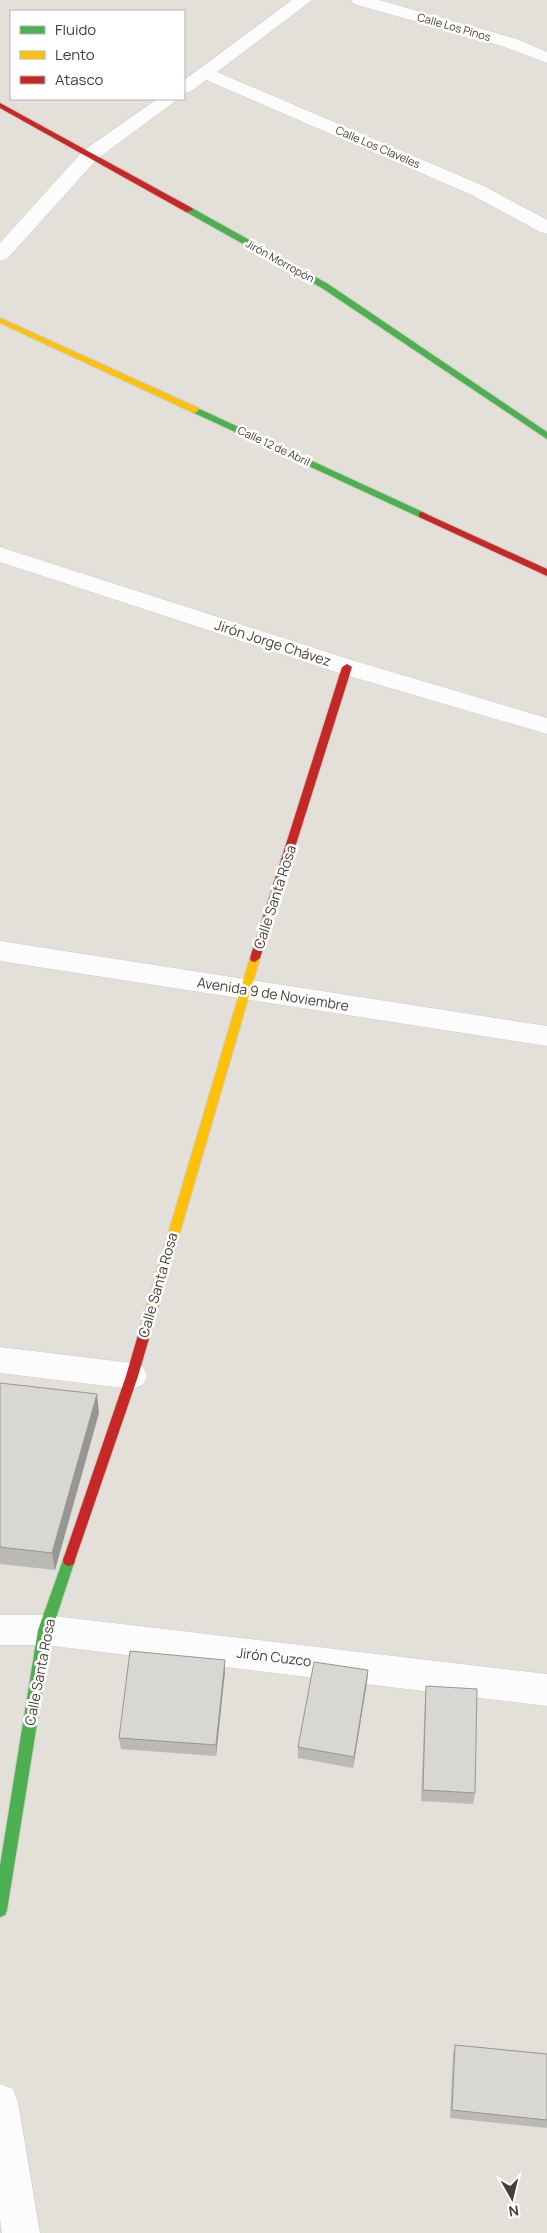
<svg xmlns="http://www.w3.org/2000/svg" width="547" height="2233" font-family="Manrope,sans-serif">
	<rect width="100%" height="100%" fill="#f0eeea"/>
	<!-- residential -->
	<path fill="#e3e0d9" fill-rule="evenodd" d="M0 0H547V2233H0ZM11 11H184V99H11Z"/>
	<!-- education -->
	<path fill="#e6e1d6" d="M0 124 60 151 0 220Z"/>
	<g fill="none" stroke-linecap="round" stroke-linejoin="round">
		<!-- street casing -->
		<g stroke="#cccac6" stroke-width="1">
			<path id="street" d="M292 0H312L217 72 486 187 547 220V234L540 232 472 195 206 80 190 92 184 93V80Z
				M351 0H379L517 39 547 52V63L505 47 354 4Z
				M157 99H178L97 159 7 259 0 261V243L83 151Z
				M0 547 355 661 547 718V734L339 673 0 562Z
				M0 941 547 1026V1046L0 961Z
				M0 1347 132 1363 143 1367 147 1376 143 1385 132 1389 0 1373Z
				M0 1615H45L547 1674V1706L45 1645H0Z
				M0 2084 13 2089 18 2102 40 2233H2L0 2219Z"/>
		</g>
		<!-- fast casing -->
		<g stroke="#cecbc2" stroke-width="2">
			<path id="fast" d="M186 208H192L328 284 547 432V439L322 288 186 212Z
				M195 407 425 513 427 515 422 518 419 517 192 412V408Z
				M69 1554 74 1556 75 1560 52 1630 7 1910 5 1915 0 1917V1866L38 1630 63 1560 64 1556Z"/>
		</g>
		<!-- slow casing -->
		<g stroke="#cecbc2" stroke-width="2">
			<path id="slow" d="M0 318 198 408 199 410 195 413 192 412 0 323Z
				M255 954 260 958 150 1335 148 1339 144 1340 140 1339 138 1335 250 958Z"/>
		</g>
		<!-- jam casing -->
		<g stroke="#cecbc2" stroke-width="2">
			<path id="jam" d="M0 103 192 208 193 210 186 212 0 108Z
				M422 512 547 569V576L419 517V513Z
				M347 664 352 667 260 958 255 962 251 961 250 958 342 667Z
				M144 1330 148 1331 150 1335 138 1376 75 1560 74 1564 69 1566 64 1564 63 1560 126 1376 138 1335 140 1331Z"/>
		</g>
		<!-- street -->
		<use href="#street" fill="#fdfcfc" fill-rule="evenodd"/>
		<!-- fast -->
		<use href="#fast" fill="#4caf50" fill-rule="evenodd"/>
		<!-- slow -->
		<use href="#slow" fill="#ffc107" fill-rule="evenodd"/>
		<!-- jam -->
		<use href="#jam" fill="#c62828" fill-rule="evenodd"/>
	</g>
	<!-- wall -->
	<path fill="#bbb9b5" d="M0 1383 99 1413 55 1570 0 1564Z
		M368 1670 367 1682 353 1768 298 1758V1747Z
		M225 1671 216 1756 121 1749 119 1738Z
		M426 1686 475 1793 473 1804 421 1801 425 1698Z
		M455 2045 547 2054V2128L450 2118 453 2054Z"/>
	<!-- shaded-wall -->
	<path fill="#989694" d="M97 1394 99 1413 55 1570 52 1553Z
		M225 1660V1671L216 1756V1745Z
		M368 1670 367 1682 353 1768 354 1757Z"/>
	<!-- building -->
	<path fill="#d9d7d3" stroke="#989694" d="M0 1383 97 1394 52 1553 0 1547Z
		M130 1651 225 1660 216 1745 119 1738Z
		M314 1662 368 1670 354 1757 298 1747Z
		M426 1686 477 1689 475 1793 423 1790Z
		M455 2045 547 2054V2120L452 2110Z"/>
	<g text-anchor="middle" stroke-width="5" stroke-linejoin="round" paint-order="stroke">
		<!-- far-street labels -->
		<g font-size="11" fill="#454037" stroke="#fff">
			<text transform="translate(454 27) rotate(16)" y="4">Calle Los Pinos</text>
			<text transform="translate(378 147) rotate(23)" y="4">Calle Los Claveles</text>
			<text transform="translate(280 261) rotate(29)" y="4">Jirón Morropón</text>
			<text transform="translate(274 446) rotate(25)" y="4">Calle 12 de Abril</text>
		</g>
		<!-- street labels -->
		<g font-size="14" fill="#454037" stroke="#fff">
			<text transform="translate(273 643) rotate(18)" y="5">Jirón Jorge Chávez</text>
			<text transform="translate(275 897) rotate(-72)" y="5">Calle Santa Rosa</text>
			<text transform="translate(273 994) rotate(9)" y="5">Avenida 9 de Noviembre</text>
			<text transform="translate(158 1285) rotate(-74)" y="5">Calle Santa Rosa</text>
			<text transform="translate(274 1657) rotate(7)" y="5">Jirón Cuzco</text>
			<text transform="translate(40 1672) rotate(-79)" y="5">Calle Santa Rosa</text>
		</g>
	</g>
	<!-- legend -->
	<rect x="10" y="10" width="175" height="90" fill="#ffffff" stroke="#b5b3af"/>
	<rect x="20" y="26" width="25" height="8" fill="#4caf50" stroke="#b5b3af"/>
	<text x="55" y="35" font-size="15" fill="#454037">Fluido</text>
	<rect x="20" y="51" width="25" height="8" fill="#ffc107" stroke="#b5b3af"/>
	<text x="55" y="60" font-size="15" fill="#454037">Lento</text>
	<rect x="20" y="76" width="25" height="8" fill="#c62828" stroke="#b5b3af"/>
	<text x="55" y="85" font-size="15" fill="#454037">Atasco</text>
	<!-- north arrow -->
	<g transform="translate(512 2198) rotate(172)" stroke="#ffffff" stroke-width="4" paint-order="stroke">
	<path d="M0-4L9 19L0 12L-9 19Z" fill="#454037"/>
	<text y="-8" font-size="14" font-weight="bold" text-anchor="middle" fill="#454037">N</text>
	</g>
</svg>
